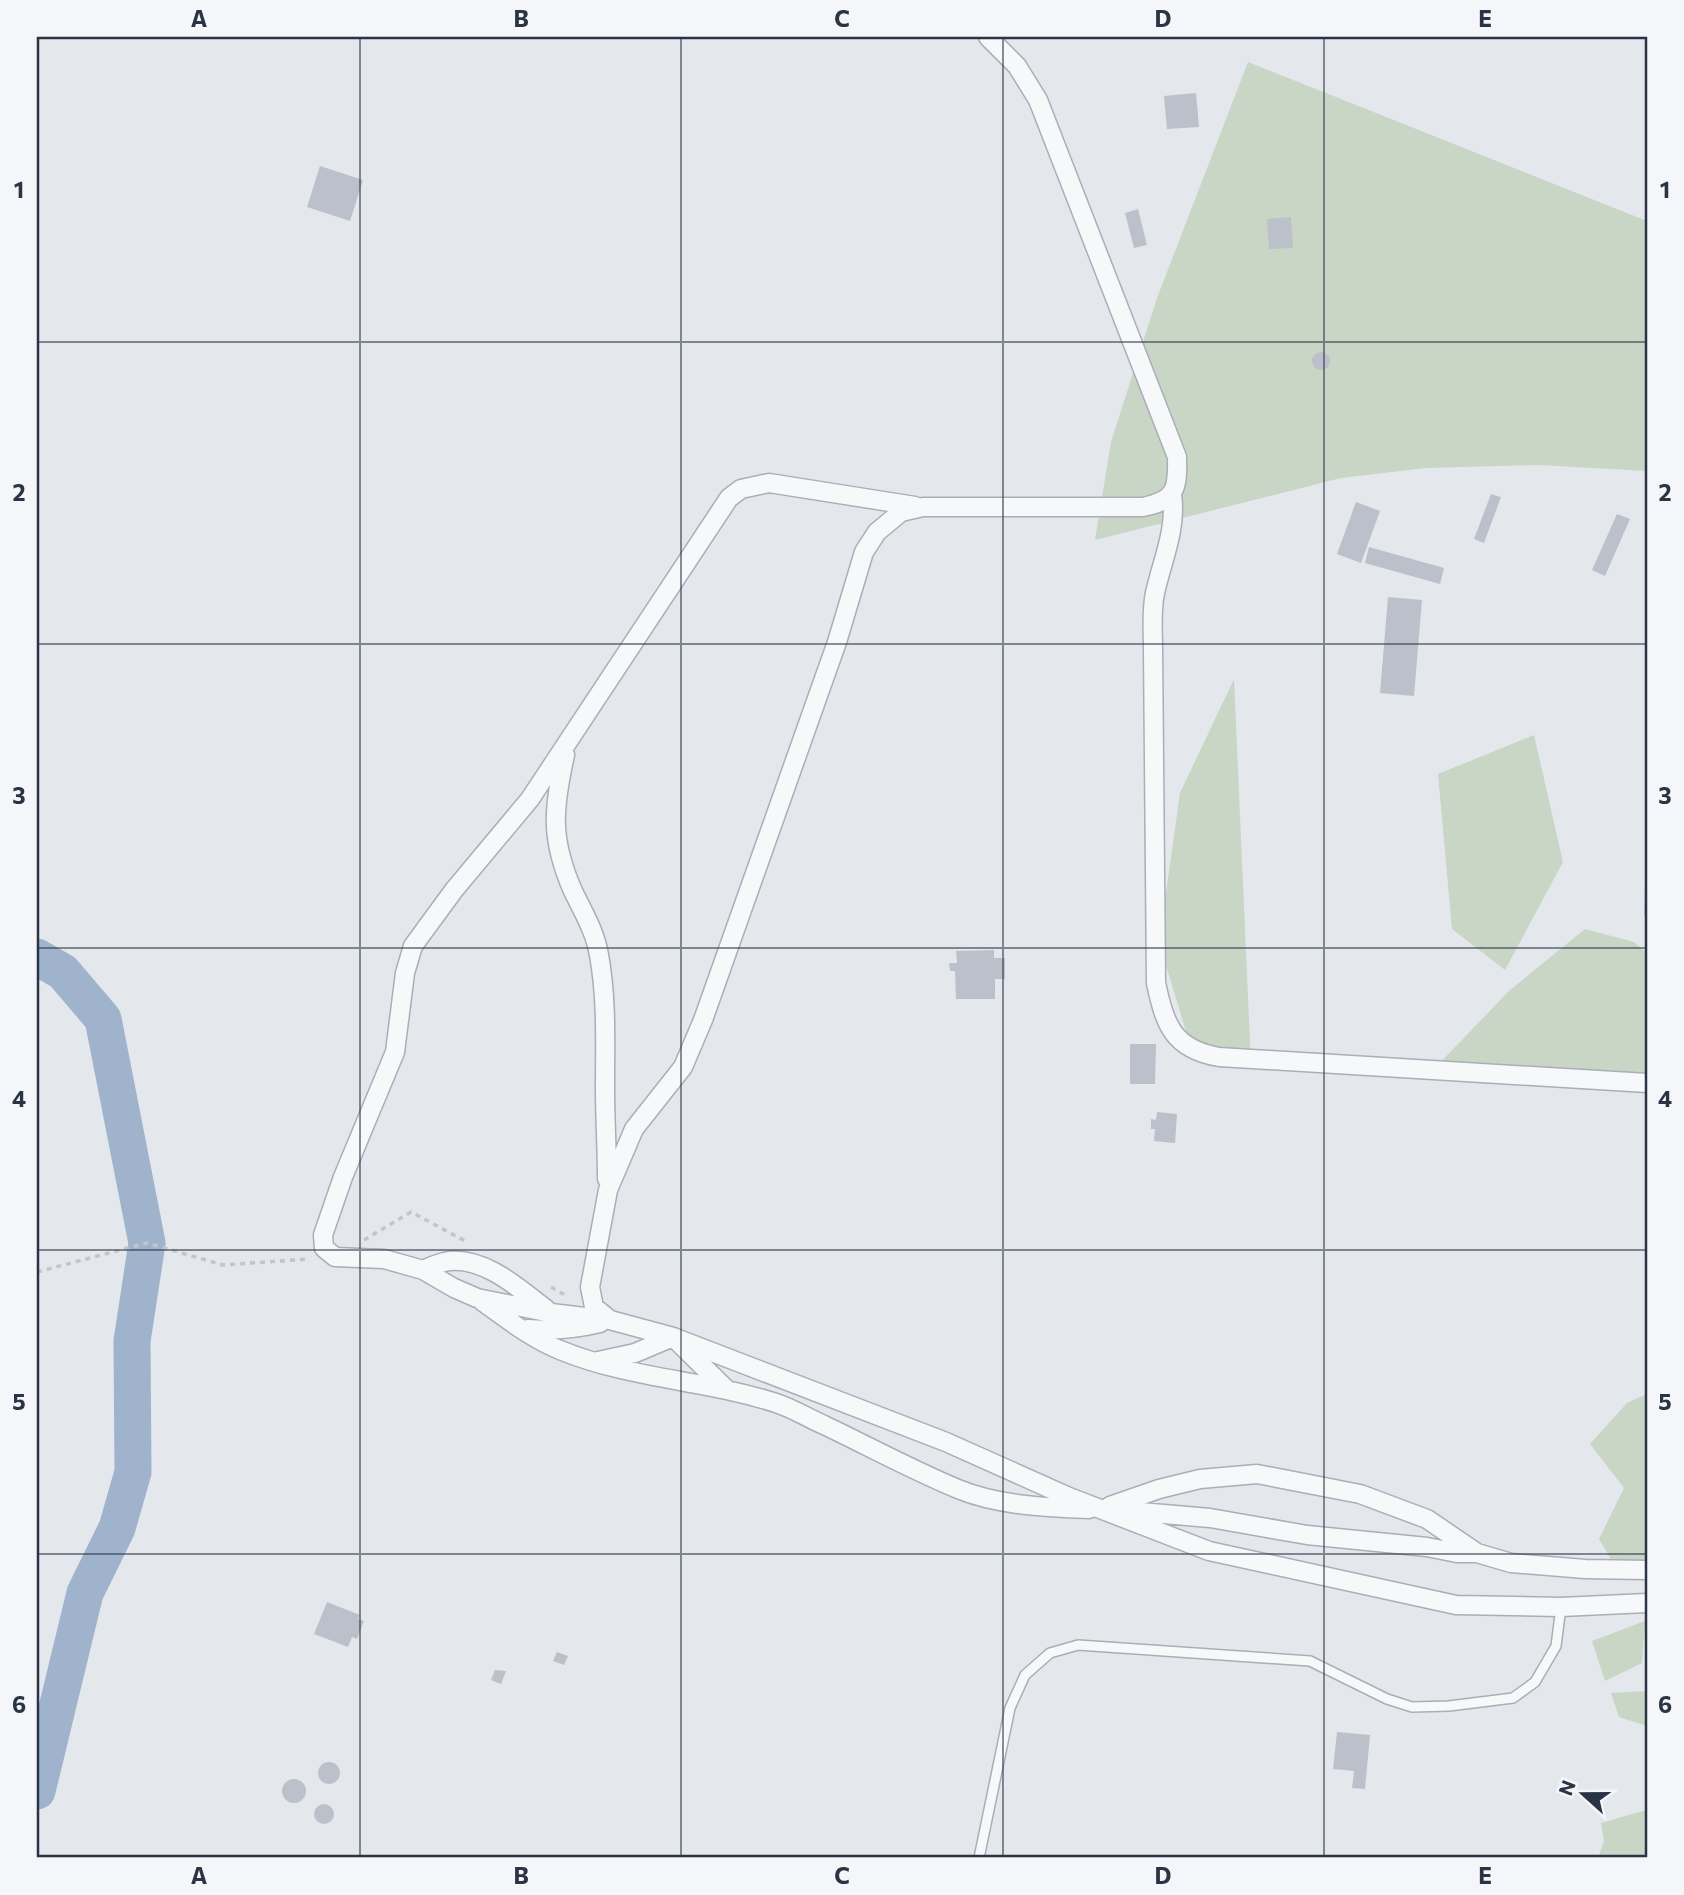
<svg xmlns="http://www.w3.org/2000/svg" width="1684" height="1895" font-family="Commissioner,sans-serif">
	<rect width="100%" height="100%" fill="#e4e7ec"/>
	<!-- green -->
	<path fill="#c9d6c5" d="M1248 62 1647 221V471L1538 465 1426 468 1341 478 1095 540 1111 442 1157 298Z
		M1234 679 1251 1065 1188 1038 1159 942 1180 793Z
		M1534 735 1563 862 1505 970 1452 929 1438 774Z
		M1585 929 1634 942 1647 953V1088L1434 1069 1509 991Z
		M1647 1394V1566H1615L1599 1539 1624 1488 1590 1444 1627 1403Z
		M1645 1621 1642 1663 1605 1681 1592 1641Z
		M1647 1691V1726L1619 1717 1611 1693Z
		M1646 1810 1647 1858H1598L1604 1841 1601 1823Z"/>
	<g fill="none" stroke-linecap="round" stroke-linejoin="round">
		<!-- river -->
		<path stroke="#9fb4cc" stroke-width="37" d="M37 957 63 972 103 1019 147 1243 132 1341 133 1472 117 1528 85 1593 37 1791"/>
	</g>
	<!-- building -->
	<path fill="#bbc0ca" d="M1196 93 1199 127 1167 129 1164 96Z
		M320 166 363 180 350 221 307 207Z
		M1138 209 1147 245 1134 248 1125 213Z
		M1291 217 1293 248 1269 249 1267 219Z
		M1312 361a9 9 0 1 1 18 0a9 9 0 1 1-18 0Z
		M1491 494 1501 497 1484 543 1474 539Z
		M1356 502 1380 511 1361 563 1337 554Z
		M1617 514 1630 519 1605 576 1592 570Z
		M1369 547 1444 568 1440 584 1365 563Z
		M1388 597 1422 600 1414 696 1380 693Z
		M1645 884H1647V915H1644Z
		M994 950V958H1005V979H995V999H956L955 971H950L949 963H957L956 951Z
		M1130 1044H1156L1155 1084H1130Z
		M1157 1112 1177 1114 1175 1143 1154 1141 1155 1129H1151V1119L1156 1120Z
		M327 1602 360 1615 358 1619 364 1621 357 1639 352 1637 348 1647 314 1634Z
		M557 1652 568 1656 564 1665 553 1661Z
		M495 1670 506 1671 501 1684 491 1680Z
		M1337 1732 1370 1735 1365 1789 1352 1788 1354 1771 1333 1769Z
		M318 1773a11 11 0 1 1 22 0a11 11 0 1 1-22 0Z
		M282 1791a12 12 0 1 1 24 0a12 12 0 1 1-24 0Z
		M314 1814a10 10 0 1 1 20 0a10 10 0 1 1-20 0Z"/>
	<g fill="none" stroke-linecap="round" stroke-linejoin="round">
		<!-- service casing -->
		<g stroke="#a9aeb7" stroke-width="12">
			<path id="service" d="M979 1858 1010 1708 1025 1675 1050 1653 1078 1645 1310 1661 1387 1699 1412 1707 1449 1706 1513 1698 1535 1682 1556 1646 1561 1607"/>
		</g>
		<!-- minor casing -->
		<g stroke="#a9aeb7" stroke-width="21">
			<path id="minor" d="M988 37 1017 66 1038 100 1177 457C1178 489 1176 500 1143 507H923L901 512 877 532 864 552 837 642 703 1020 683 1067 634 1129 608 1190 590 1287 594 1307 610 1320 673 1337 946 1442 1069 1497 1209 1551 1456 1605 1561 1607 1647 1603
				M1172 495C1177 529 1162 561 1155 593 1151 611 1153 630 1153 649L1156 983C1165 1025 1173 1049 1219 1057L1647 1083
				M565 755C553 809 550 839 573 891 583 912 595 931 599 955 607 999 605 1043 605 1088 605 1119 607 1149 607 1179
				M423 1270C429 1267 437 1264 444 1262 482 1254 520 1289 547 1310
				M483 1302C507 1319 532 1339 560 1350 630 1379 705 1380 776 1403 792 1408 808 1418 824 1425 868 1446 912 1470 958 1489 996 1505 1048 1508 1089 1509
				M610 1320 551 1313 477 1298 454 1288 423 1270 384 1259 335 1257 324 1248 323 1235 343 1177 395 1052 405 973 413 946 454 890 530 799 729 498 741 489 769 483 915 506
				M528 1329C553 1331 575 1329 600 1323
				M598 1361 635 1353 673 1337 726 1389
				M1110 1506 1159 1489 1200 1479 1257 1474 1360 1494 1427 1519 1477 1553
				M1117 1510 1210 1518 1307 1535 1427 1547 1457 1553H1477L1511 1563 1585 1569 1647 1570"/>
		</g>
		<!-- path -->
		<path stroke="#c2c5cb" stroke-width="3.5" stroke-dasharray="5 5" stroke-linecap="butt" d="M364 1240 411 1212 467 1242
			M37 1272 147 1243 223 1265 309 1259
			M551 1287 565 1295"/>
		<!-- service -->
		<use href="#service" stroke="#f7f8fa" stroke-width="9"/>
		<!-- minor -->
		<use href="#minor" stroke="#f7f8fa" stroke-width="18"/>
	</g>
	<!-- grid -->
	<path fill="none" stroke="#2b3445" stroke-width="2" stroke-opacity="0.55" d="M360 37V1858M681 37V1858M1003 37V1858M1324 37V1858M37 342H1647M37 644H1647M37 948H1647M37 1250H1647M37 1554H1647"/>
	<!-- border -->
	<rect width="1684" height="1895" fill="none" stroke="#f4f6f9" stroke-width="77"/>
	<!-- north arrow -->
	<g transform="translate(1583 1794) rotate(291)" stroke="#f4f6f9" stroke-width="5" paint-order="stroke">
	<path d="M0-5L12 26L0 18L-12 26Z" fill="#2b3445"/>
	<text y="-10" font-size="19" font-weight="bold" text-anchor="middle" fill="#2b3445">N</text>
	</g>
	<rect x="38" y="38" width="1608" height="1818" fill="none" stroke="#2b3445" stroke-width="2.5"/>
	<g font-size="23" text-anchor="middle" font-weight="bold" fill="#2b3445">
		<text x="199" y="27">A</text>
		<text x="521" y="27">B</text>
		<text x="842" y="27">C</text>
		<text x="1163" y="27">D</text>
		<text x="1485" y="27">E</text>
		<text x="19" y="198">1</text>
		<text x="1665" y="198">1</text>
		<text x="19" y="501">2</text>
		<text x="1665" y="501">2</text>
		<text x="19" y="804">3</text>
		<text x="1665" y="804">3</text>
		<text x="19" y="1107">4</text>
		<text x="1665" y="1107">4</text>
		<text x="19" y="1410">5</text>
		<text x="1665" y="1410">5</text>
		<text x="19" y="1713">6</text>
		<text x="1665" y="1713">6</text>
		<text x="199" y="1884">A</text>
		<text x="521" y="1884">B</text>
		<text x="842" y="1884">C</text>
		<text x="1163" y="1884">D</text>
		<text x="1485" y="1884">E</text>
	</g>
</svg>
